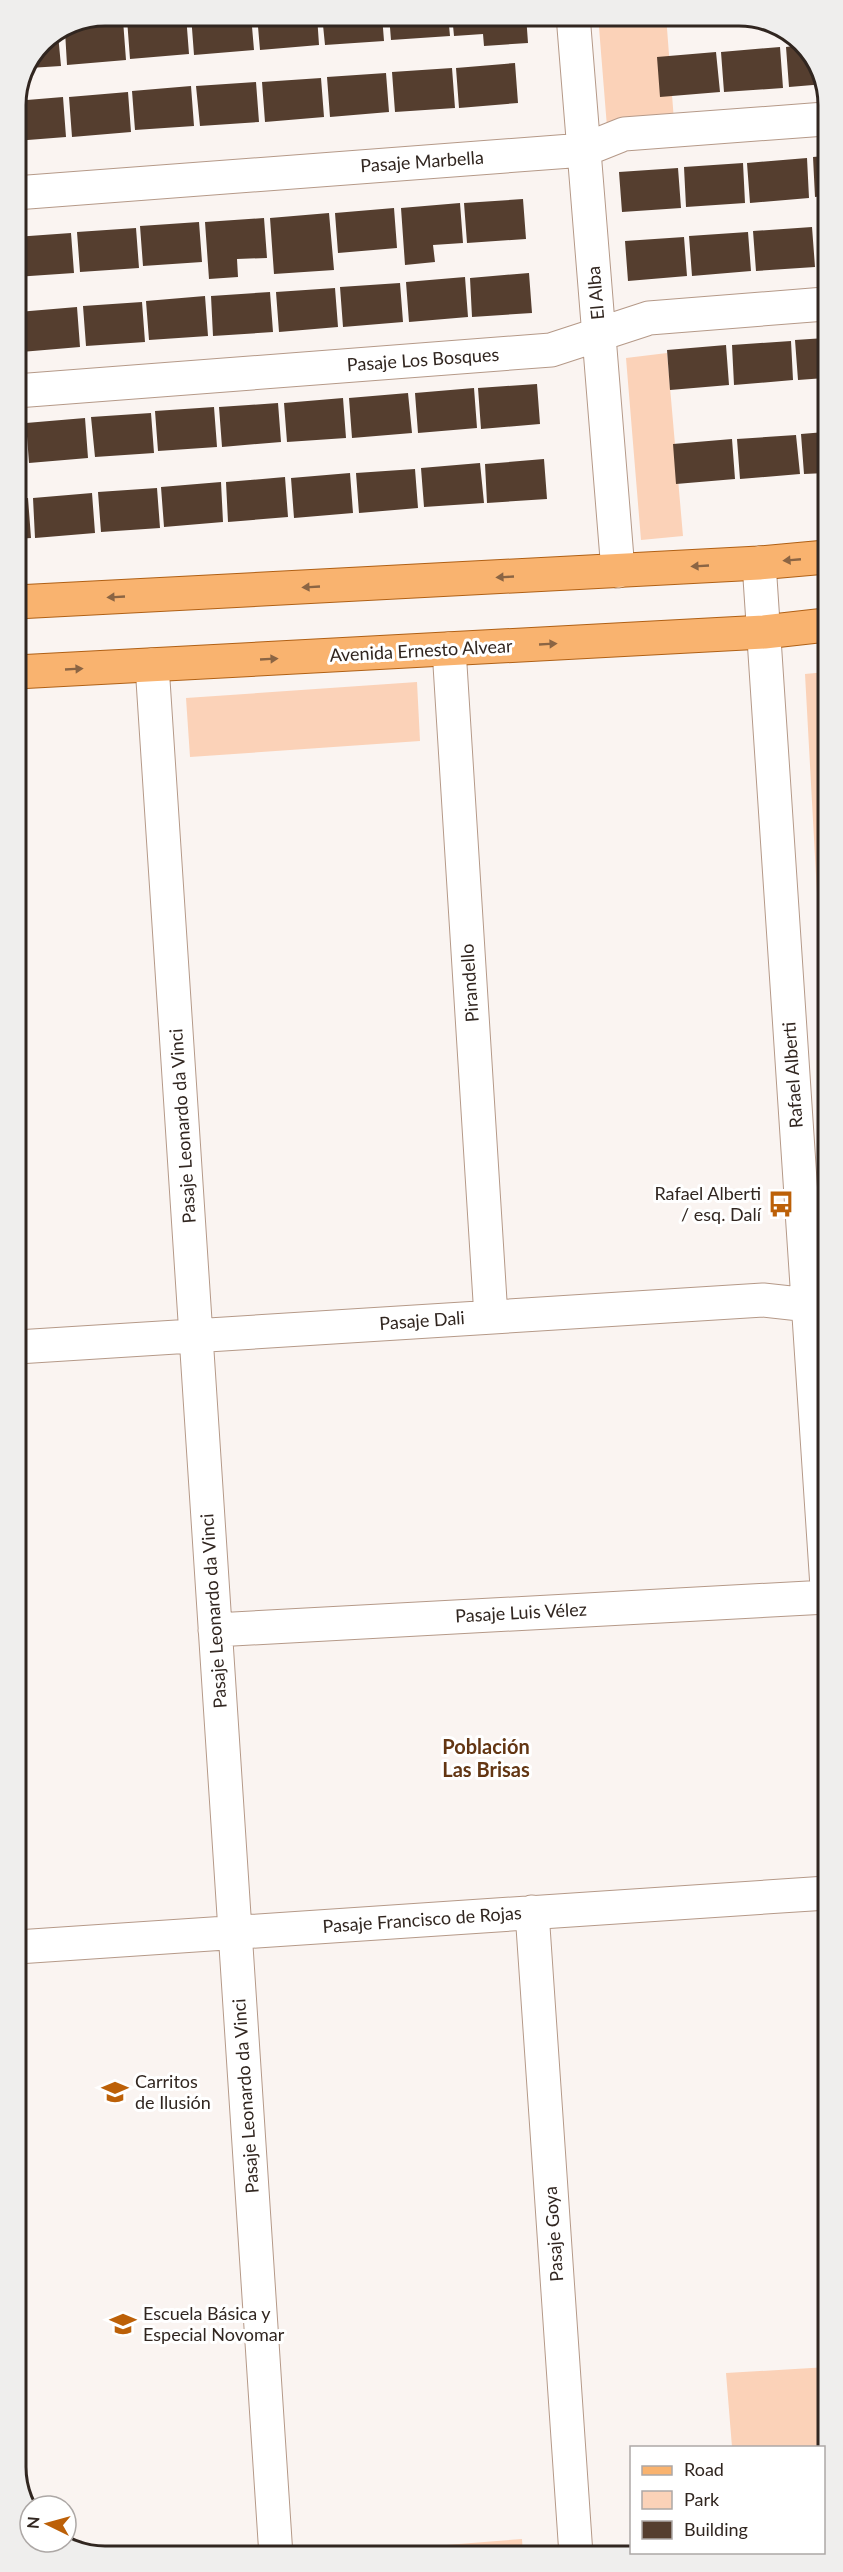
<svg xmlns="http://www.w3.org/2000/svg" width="843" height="2572" font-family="Lato,sans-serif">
	<rect width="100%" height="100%" fill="#faf4f1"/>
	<!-- green -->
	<path fill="#fbd2b8" d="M598 15H666L674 121 607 127Z
		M667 353 683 536 641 540 626 358Z
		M826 672V1058L805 674Z
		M417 682 420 741 190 757 186 698Z
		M828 2367V2468L824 2481V2448L732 2447 726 2373Z
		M522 2539 523 2555 346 2556V2553Z"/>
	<!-- building -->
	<path fill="#553e2f" d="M186 15 189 54 130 59 127 19Z
		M191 15H251L254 50 194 55Z
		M257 15H317L319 45 260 50Z
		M322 15H382L384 41 325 45Z
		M389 15H448L450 36 391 40Z
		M452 15H526L528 43 484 46 483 34 454 36Z
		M649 15H705V17L649 21Z
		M123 20 126 60 67 65 65 31 85 23Z
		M58 34 61 66 29 68 42 41Z
		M802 45 825 82V84L789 87 786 47Z
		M780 47 783 88 724 92 721 52Z
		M716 52 720 92 660 97 657 57Z
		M515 63 518 103 459 108 456 68Z
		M452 68 455 108 395 112 392 72Z
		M386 73 389 112 330 117 327 77Z
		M321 78 324 117 265 122 262 82Z
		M256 82 259 122 200 126 196 86Z
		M191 86 194 126 135 130 132 91Z
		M128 92 131 132 72 137 69 97Z
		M63 97 66 137 15 141V101Z
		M825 156V196L815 197 813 157Z
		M807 158 809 198 750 203 747 163Z
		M743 163 745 203 686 207 684 167Z
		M678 168 681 208 622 212 619 172Z
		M523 199 526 239 467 243 464 203Z
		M460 203 463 243 433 245 435 262 405 265 401 208Z
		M394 208 397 248 338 253 335 213Z
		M329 213 334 270 274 274 270 218Z
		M264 218 267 258 237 259 238 277 209 279 205 222Z
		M199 222 202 262 143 266 140 226Z
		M825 225V266H821L818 226Z
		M812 227 815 267 756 271 753 231Z
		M136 228 139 268 80 272 77 232Z
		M748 232 751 271 692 276 689 236Z
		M71 233 74 273 15 277V237Z
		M684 237 687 276 628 281 625 241Z
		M529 273 532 313 472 317 470 278Z
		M465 277 468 317 409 322 406 282Z
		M400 283 403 322 343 327 340 287Z
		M335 288 338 327 279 332 276 292Z
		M270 292 273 332 213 336 211 296Z
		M205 296 208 336 149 340 146 301Z
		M142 302 145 342 86 346 83 306Z
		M77 307 80 347 21 352 18 312Z
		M825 338V378L798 380 795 340Z
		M791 341 793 380 734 385 732 345Z
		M726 345 729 385 670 390 667 350Z
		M537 384 540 424 481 429 478 388Z
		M474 388 477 428 418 433 415 393Z
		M408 393 412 433 352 438 349 398Z
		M343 398 346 438 287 442 284 403Z
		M278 403 281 442 222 447 219 407Z
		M214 407 217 447 158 451 155 411Z
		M151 413 154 453 95 457 91 417Z
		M85 418 88 458 29 463 26 423Z
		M21 423 25 463 16 464V424Z
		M825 432 826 473 804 474 801 434Z
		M796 435 800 474 740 479 737 439Z
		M732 439 735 479 676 484 673 444Z
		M544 459 547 499 487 503 485 464Z
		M480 463 484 503 424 507 421 468Z
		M415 469 418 508 359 513 356 473Z
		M350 473 353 513 294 518 291 478Z
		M285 477 288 517 228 522 226 482Z
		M221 482 223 522 164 527 161 487Z
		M157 488 160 528 101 532 98 492Z
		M92 493 95 533 35 538 33 498Z
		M28 498 31 538 16 539V499Z"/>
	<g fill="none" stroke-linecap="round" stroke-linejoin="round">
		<!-- minor casing -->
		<g stroke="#b59988" stroke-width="35">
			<path id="minor" d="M573 15 618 571
				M15 193 584 150 624 134 825 119
				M16 391 551 350 649 318 825 304
				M759 563 827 1587
				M449 649 491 1317
				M152 665 276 2556
				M17 1347 763 1300 827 1307
				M215 1630 827 1597
				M532 1912 576 2555
				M17 1947 827 1893"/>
		</g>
		<!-- major casing -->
		<g stroke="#b06015" stroke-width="35">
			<path id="major" d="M16 602 759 563 826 557
				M16 672 764 632 826 625"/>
		</g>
		<!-- minor -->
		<use href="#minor" stroke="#fff" stroke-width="33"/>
		<!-- major -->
		<use href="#major" stroke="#f9b36f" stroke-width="33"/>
	</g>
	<!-- one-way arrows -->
	<defs><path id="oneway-solid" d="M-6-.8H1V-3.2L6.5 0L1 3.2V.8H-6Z" transform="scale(1.5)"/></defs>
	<g fill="#8b6544">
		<use href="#oneway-solid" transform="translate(792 560) rotate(175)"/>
		<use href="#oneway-solid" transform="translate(700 566) rotate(177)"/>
		<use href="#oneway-solid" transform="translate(505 577) rotate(177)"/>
		<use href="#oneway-solid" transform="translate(311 587) rotate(177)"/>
		<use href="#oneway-solid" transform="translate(116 597) rotate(177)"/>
		<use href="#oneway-solid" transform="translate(548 644) rotate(-3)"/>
		<use href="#oneway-solid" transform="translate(269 659) rotate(-3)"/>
		<use href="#oneway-solid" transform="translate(74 669) rotate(-3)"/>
	</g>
	<!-- icons -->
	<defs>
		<g id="bus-bare" transform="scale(2.07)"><path d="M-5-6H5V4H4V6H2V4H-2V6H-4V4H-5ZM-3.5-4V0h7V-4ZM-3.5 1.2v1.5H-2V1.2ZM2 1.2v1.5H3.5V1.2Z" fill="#bc6008" stroke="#fff" stroke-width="2.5" paint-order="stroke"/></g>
		<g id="school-bare" transform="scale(2.07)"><path d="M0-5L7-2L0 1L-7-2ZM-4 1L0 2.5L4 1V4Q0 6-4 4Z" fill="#bc6008" stroke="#fff" stroke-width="2.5" paint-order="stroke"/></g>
	</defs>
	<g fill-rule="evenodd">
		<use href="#bus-bare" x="781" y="1204"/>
		<use href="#school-bare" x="115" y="2092"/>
		<use href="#school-bare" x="123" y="2324"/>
	</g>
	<g text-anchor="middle" stroke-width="6" stroke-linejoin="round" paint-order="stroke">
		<!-- street labels -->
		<g font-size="18" fill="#312620" stroke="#fff">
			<text transform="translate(422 162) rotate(-4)" y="6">Pasaje Marbella</text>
			<text transform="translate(596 293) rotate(-95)" y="6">El Alba</text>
			<text transform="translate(423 360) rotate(-4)" y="6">Pasaje Los Bosques</text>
			<text transform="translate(421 651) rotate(-3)" y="6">Avenida Ernesto Alvear</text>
			<text transform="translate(470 983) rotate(-94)" y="6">Pirandello</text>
			<text transform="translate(793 1075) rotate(-94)" y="6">Rafael Alberti</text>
			<text transform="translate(183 1126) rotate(-94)" y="6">Pasaje Leonardo da Vinci</text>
			<text transform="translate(422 1321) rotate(-4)" y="6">Pasaje Dali</text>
			<text transform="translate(214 1611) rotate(-94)" y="6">Pasaje Leonardo da Vinci</text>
			<text transform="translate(521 1613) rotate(-3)" y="6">Pasaje Luis Vélez</text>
			<text transform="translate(422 1920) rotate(-4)" y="6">Pasaje Francisco de Rojas</text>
			<text transform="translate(246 2096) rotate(-94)" y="6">Pasaje Leonardo da Vinci</text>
			<text transform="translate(554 2234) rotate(-94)" y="6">Pasaje Goya</text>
		</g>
		<!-- poi labels -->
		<g font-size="18" fill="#312620" stroke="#fff" text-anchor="start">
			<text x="761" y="1200" text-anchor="end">Rafael Alberti<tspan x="761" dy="21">/ esq. Dalí</tspan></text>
			<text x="135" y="2088">Carritos<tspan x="135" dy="21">de Ilusión</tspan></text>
			<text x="143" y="2320">Escuela Básica y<tspan x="143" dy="21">Especial Novomar</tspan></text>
		</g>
		<!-- neighbourhood labels -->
		<g font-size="20" font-weight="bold" fill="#633613" stroke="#fff">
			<text x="486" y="1754">Población<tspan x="486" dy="23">Las Brisas</tspan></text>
		</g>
	</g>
	<!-- crop -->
	<path d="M0 0H843V2572H0ZM105 26H739A79 79 0 0 1 818 105V2467A79 79 0 0 1 739 2546H105A79 79 0 0 1 26 2467V105A79 79 0 0 1 105 26Z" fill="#efeeed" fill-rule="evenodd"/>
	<path fill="none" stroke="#312620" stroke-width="3" d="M105 26H739A79 79 0 0 1 818 105V2467A79 79 0 0 1 739 2546H105A79 79 0 0 1 26 2467V105A79 79 0 0 1 105 26Z"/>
	<!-- legend -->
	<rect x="630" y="2446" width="195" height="108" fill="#ffffff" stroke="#ada8a6" stroke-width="1.5"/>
	<rect x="642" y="2466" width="30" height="9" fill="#f9b36f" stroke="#ada8a6" stroke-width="1.5"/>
	<text x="684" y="2476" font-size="18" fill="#312620">Road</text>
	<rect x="642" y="2491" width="30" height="18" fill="#fbd2b8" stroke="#ada8a6" stroke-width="1.5"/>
	<text x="684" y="2506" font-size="18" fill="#312620">Park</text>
	<rect x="642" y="2521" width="30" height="18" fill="#553e2f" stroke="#ada8a6" stroke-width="1.5"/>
	<text x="684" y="2536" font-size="18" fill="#312620">Building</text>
	<!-- north arrow -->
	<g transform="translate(48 2524) rotate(275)"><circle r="28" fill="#ffffff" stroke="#ada8a6" stroke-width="1.5"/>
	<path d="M0-4.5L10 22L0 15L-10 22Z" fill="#bc6008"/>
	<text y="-9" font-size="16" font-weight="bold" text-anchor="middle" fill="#312620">N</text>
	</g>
</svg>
